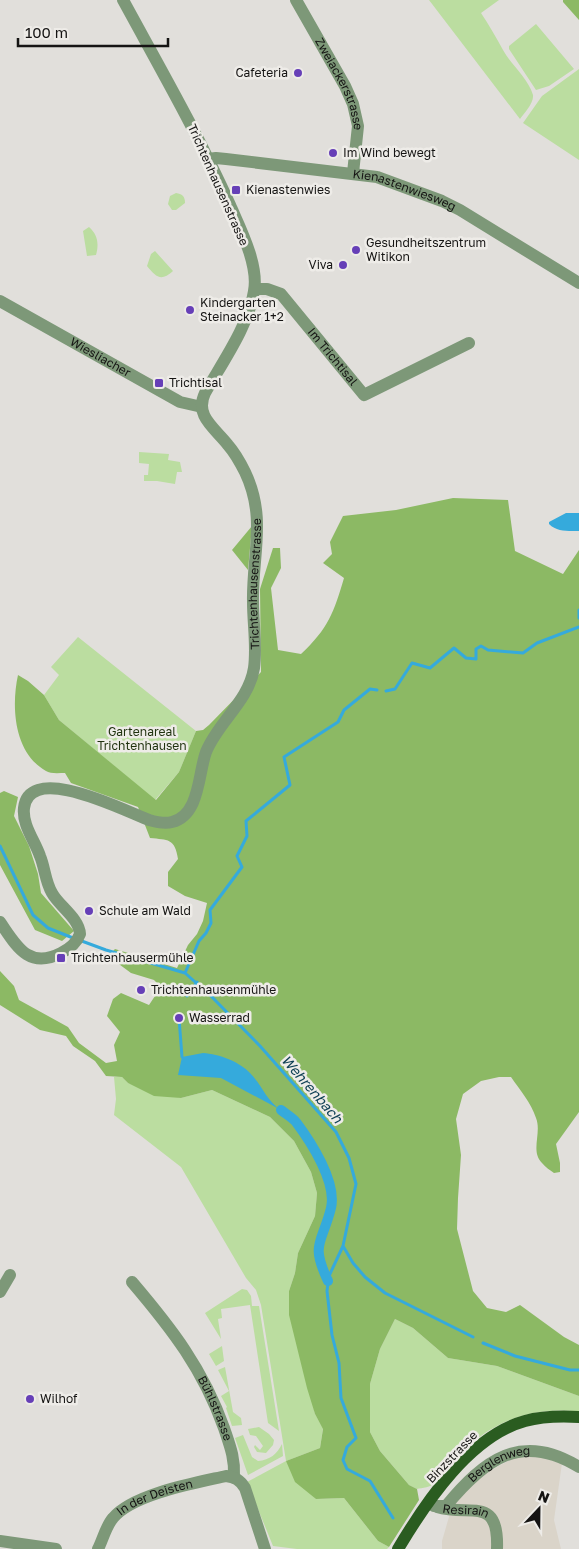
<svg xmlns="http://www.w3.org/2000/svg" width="579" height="1549" font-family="'Golos Text',sans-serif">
	<rect width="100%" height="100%" fill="#e1dfdb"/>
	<!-- built -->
	<path fill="#dad4c9" d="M519 1455H546L562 1463 554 1520 561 1549H442V1541L453 1503 471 1481Z"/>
	<!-- green -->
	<path fill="#bbdda0" d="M429 0H499L481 13C489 25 496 37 503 50 511 65 528 78 533 95 534 103 524 113 520 119Z
		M536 24 574 69 549 86 536 90 509 49V46Z
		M579 69V160L523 123 542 96Z
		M176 193C182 194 185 196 185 203L176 210H172L168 204 170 196Z
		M89 227C98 235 99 244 96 255L87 256 83 231Z
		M155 251 173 271C161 282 156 277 147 266L151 254Z
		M139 452 169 454 168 460 180 462 182 472H177L175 484 157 481H144V475H148L149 464 139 463Z
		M78 637 196 731 179 772 155 800 59 720 44 695 59 675 51 667Z
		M114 1077H122L128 1083 181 1098 212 1090 270 1117 294 1141 311 1172 317 1193 315 1216 298 1253 295 1273 289 1291 315 1414 323 1428 320 1448 286 1461 316 1499 344 1498 378 1541 389 1547 387 1549H297L273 1546 247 1482 286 1461 261 1305 256 1290 246 1278 181 1167 114 1115 116 1099Z
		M242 1289 247 1290 251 1296 252 1306H259L279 1431 268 1423 250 1305 221 1309 222 1318 218 1319 221 1339 205 1313Z
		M395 1319 413 1328 448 1358 497 1366 579 1396V1412C539 1406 495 1419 466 1449 456 1459 447 1475 435 1483 431 1487 422 1488 417 1489L409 1485 380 1451 370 1432V1384L380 1349Z
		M222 1346 224 1361 216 1366 209 1354Z
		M225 1367 233 1412 241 1418 242 1425 232 1426 226 1408 227 1407 221 1396 229 1391 218 1370Z
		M259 1427 269 1434 274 1440 273 1445 266 1453 257 1452 254 1447 255 1445 260 1450 263 1446 256 1436 250 1435 248 1429Z
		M243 1435 252 1457 258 1461C270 1460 277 1454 282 1444L283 1456 248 1475 235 1438Z"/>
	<!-- forest -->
	<path fill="#8cb964" d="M563 0H579V20L563 2Z
		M453 498 508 500 515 551 563 574 579 550V1112L556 1144 560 1163V1172L554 1173C550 1170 545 1167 542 1163 530 1151 542 1133 536 1118 531 1103 520 1090 511 1077H499L481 1081 463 1094 456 1119 461 1155 458 1198 457 1229 473 1291 487 1308 506 1312 520 1305 564 1337 579 1345V1396L497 1366 448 1358 413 1328 395 1319 380 1349 370 1384V1432L380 1451 409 1485 417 1489 419 1500 389 1547 378 1541 344 1498 316 1499 295 1482 286 1461 320 1448 323 1429 315 1414 307 1388 289 1315V1291L295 1273 298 1253 315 1216 317 1193 311 1172 294 1141 270 1117 212 1090 181 1098 154 1096 128 1083 122 1077 106 1076 95 1061 73 1046 66 1036 40 1030 0 1005V971L14 986 19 1000 68 1027 79 1043 106 1063 117 1061 114 1045 120 1032 107 1016 113 999 121 993 149 1005 161 987 154 980 131 973 108 956 115 949 177 968 188 945 197 934 203 921 207 903 185 896 168 886V872L178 859C175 838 168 840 150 838L138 807 71 783 65 773C59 773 50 774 46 771 14 753 11 707 18 675L28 681 44 695 59 720 156 800 179 772 196 731 203 730 209 725 261 672 260 589 273 548H280L281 568 271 588 278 650 301 654C328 629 334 612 344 578L323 563 332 554 330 542 343 516 396 510Z
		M252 526 248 570 232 550Z
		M4 791 18 797 14 816 29 846 38 874 41 893 74 931 62 941 35 930 0 865V793Z"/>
	<!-- water -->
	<path fill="#35aadc" d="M566 513H579V531C568 531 557 532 549 524V522Z
		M203 1053C219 1054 240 1062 250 1073 263 1086 265 1099 281 1110L221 1078 178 1075 182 1057Z"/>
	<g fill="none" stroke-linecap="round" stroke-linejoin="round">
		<!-- stream -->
		<path stroke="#35aadc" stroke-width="3" d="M579 610V618
			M386 691 395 689 412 663 430 668 454 648 466 658 476 659V649L481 646 488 650 523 653 537 643 579 627
			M0 846 33 915 48 928 73 938
			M79 940 106 950 185 973 211 996 260 1046 336 1132 349 1158 356 1184 343 1246 329 1276 327 1291 332 1335 339 1363 341 1398 356 1438 347 1447 343 1460 347 1469 370 1481 393 1518
			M185 973 199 941 206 933 211 923 210 910 242 867 237 856 247 836 246 821 290 785 284 757 338 722 344 710 370 689 377 690
			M187 996 197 982
			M179 1018 182 1057
			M343 1246 353 1263 365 1277 385 1293 473 1337
			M483 1343 515 1356 570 1370H579"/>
		<!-- canal -->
		<path stroke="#35aadc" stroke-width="10" d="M281 1110C286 1114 292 1117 296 1122 311 1142 337 1182 331 1208 322 1244 310 1243 328 1281"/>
		<!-- minor -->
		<g stroke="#7d9878" stroke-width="12">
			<path id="s1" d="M296 0 345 86 353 104 358 126 353 173"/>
			<path id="s2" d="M208 159 216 158 226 159 377 177 442 201 460 210 579 283"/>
			<path id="s3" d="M255 289H267L281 294 364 395 469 343"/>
			<path id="s4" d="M0 301 180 402 202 407"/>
			<path id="s5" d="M0 922C16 945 28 970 61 953 69 949 77 942 80 934 79 918 59 906 52 893 45 881 45 868 40 856 35 841 22 825 24 808 29 761 127 812 149 820 156 822 165 824 172 822 200 815 198 774 206 752 218 722 249 701 254 668 257 646 253 624 253 602 252 555 267 518 245 472 240 462 235 453 228 445 215 428 194 416 205 393 222 363 249 325 254 291 259 265 240 228 230 205 198 134 160 68 123 0"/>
			<path id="s6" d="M132 1282C172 1329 203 1369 224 1428 230 1446 235 1458 234 1477"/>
			<path d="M0 1292 10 1275"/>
			<path id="s7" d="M429 1502 434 1506H446C484 1460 521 1431 579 1467"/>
			<path id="s8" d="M437 1507C471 1517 499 1495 497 1549"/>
			<path d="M0 1541 56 1549"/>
			<path id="s9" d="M98 1549C103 1539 106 1526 113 1518 133 1494 195 1483 226 1476 235 1477 240 1480 245 1488L265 1549"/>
		</g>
		<!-- major -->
		<path stroke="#2a5c20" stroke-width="12" d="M398 1549C426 1502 470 1436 525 1421 543 1416 561 1416 579 1417"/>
	</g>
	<!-- markers -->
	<g fill="#663fb7" stroke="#eeece8" stroke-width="2">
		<circle cx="298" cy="73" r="5"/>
		<circle cx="333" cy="153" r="5"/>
		<rect x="231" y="185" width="10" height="10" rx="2.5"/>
		<circle cx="356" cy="250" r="5"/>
		<circle cx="343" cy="265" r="5"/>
		<circle cx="190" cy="310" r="5"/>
		<rect x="154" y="378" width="10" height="10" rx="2.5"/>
		<circle cx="89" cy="911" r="5"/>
		<rect x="56" y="953" width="10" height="10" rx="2.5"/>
		<circle cx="141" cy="990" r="5"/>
		<circle cx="179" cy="1018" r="5"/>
		<circle cx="30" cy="1399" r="5"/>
	</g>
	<g text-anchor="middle" stroke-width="5" stroke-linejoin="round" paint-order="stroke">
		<!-- poi labels -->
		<g font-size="12" fill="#151413" stroke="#eeece8" text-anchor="start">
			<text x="288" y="77" text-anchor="end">Cafeteria</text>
			<text x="343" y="157">Im Wind bewegt</text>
			<text x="246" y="194">Kienastenwies</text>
			<text x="366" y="247">Gesundheitszentrum<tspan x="366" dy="14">Witikon</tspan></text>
			<text x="333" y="269" text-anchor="end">Viva</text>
			<text x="200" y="307">Kindergarten<tspan x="200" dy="14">Steinacker 1+2</tspan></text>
			<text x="169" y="387">Trichtisal</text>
			<text x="99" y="915">Schule am Wald</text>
			<text x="71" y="962">Trichtenhausermühle</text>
			<text x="151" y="994">Trichtenhausenmühle</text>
			<text x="189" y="1022">Wasserrad</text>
			<text x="40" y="1403">Wilhof</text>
		</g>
		<!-- street labels -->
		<g font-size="12" fill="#151413" stroke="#eeece8">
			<text dy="4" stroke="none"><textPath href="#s1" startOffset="95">Zweiackerstrasse</textPath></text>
			<text transform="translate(218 185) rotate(66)" y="4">Trichtenhausenstrasse</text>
			<text dy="4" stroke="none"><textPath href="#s2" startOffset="200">Kienastenwiesweg</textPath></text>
			<text dy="4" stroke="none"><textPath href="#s3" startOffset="108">Im Trichtisal</textPath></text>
			<text dy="4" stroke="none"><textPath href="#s4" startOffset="115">Wiesliacher</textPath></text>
			<text dy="4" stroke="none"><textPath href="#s5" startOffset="674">Trichtenhausenstrasse</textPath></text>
			<text dy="4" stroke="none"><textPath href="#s6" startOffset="152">Bühlstrasse</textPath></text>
			<text transform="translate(452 1457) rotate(-46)" y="4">Binzstrasse</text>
			<text dy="4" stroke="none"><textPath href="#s7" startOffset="88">Berglenweg</textPath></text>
			<text dy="4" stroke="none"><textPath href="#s9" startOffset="82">In der Deisten</textPath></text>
			<text dy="4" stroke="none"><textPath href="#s8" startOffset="29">Resirain</textPath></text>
		</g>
		<!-- park labels -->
		<g font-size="12" fill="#1f310e" stroke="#eeece8">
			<text x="142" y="736">Gartenareal<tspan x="142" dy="14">Trichtenhausen</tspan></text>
		</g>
		<!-- water labels -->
		<g font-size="14" font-style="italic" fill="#114156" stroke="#eeece8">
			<text transform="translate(312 1089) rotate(49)" y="5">Wehrenbach</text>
		</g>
	</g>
	<!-- north arrow -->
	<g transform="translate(539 1509) rotate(22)" stroke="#eeece8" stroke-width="4" paint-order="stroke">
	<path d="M0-4L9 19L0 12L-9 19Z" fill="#151413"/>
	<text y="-8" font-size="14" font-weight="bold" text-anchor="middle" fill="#151413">N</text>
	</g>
	<!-- scale -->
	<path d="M18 38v8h150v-8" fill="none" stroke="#151413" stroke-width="2.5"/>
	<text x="25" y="38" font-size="15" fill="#151413" stroke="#eeece8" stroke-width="4" paint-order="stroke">100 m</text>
</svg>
